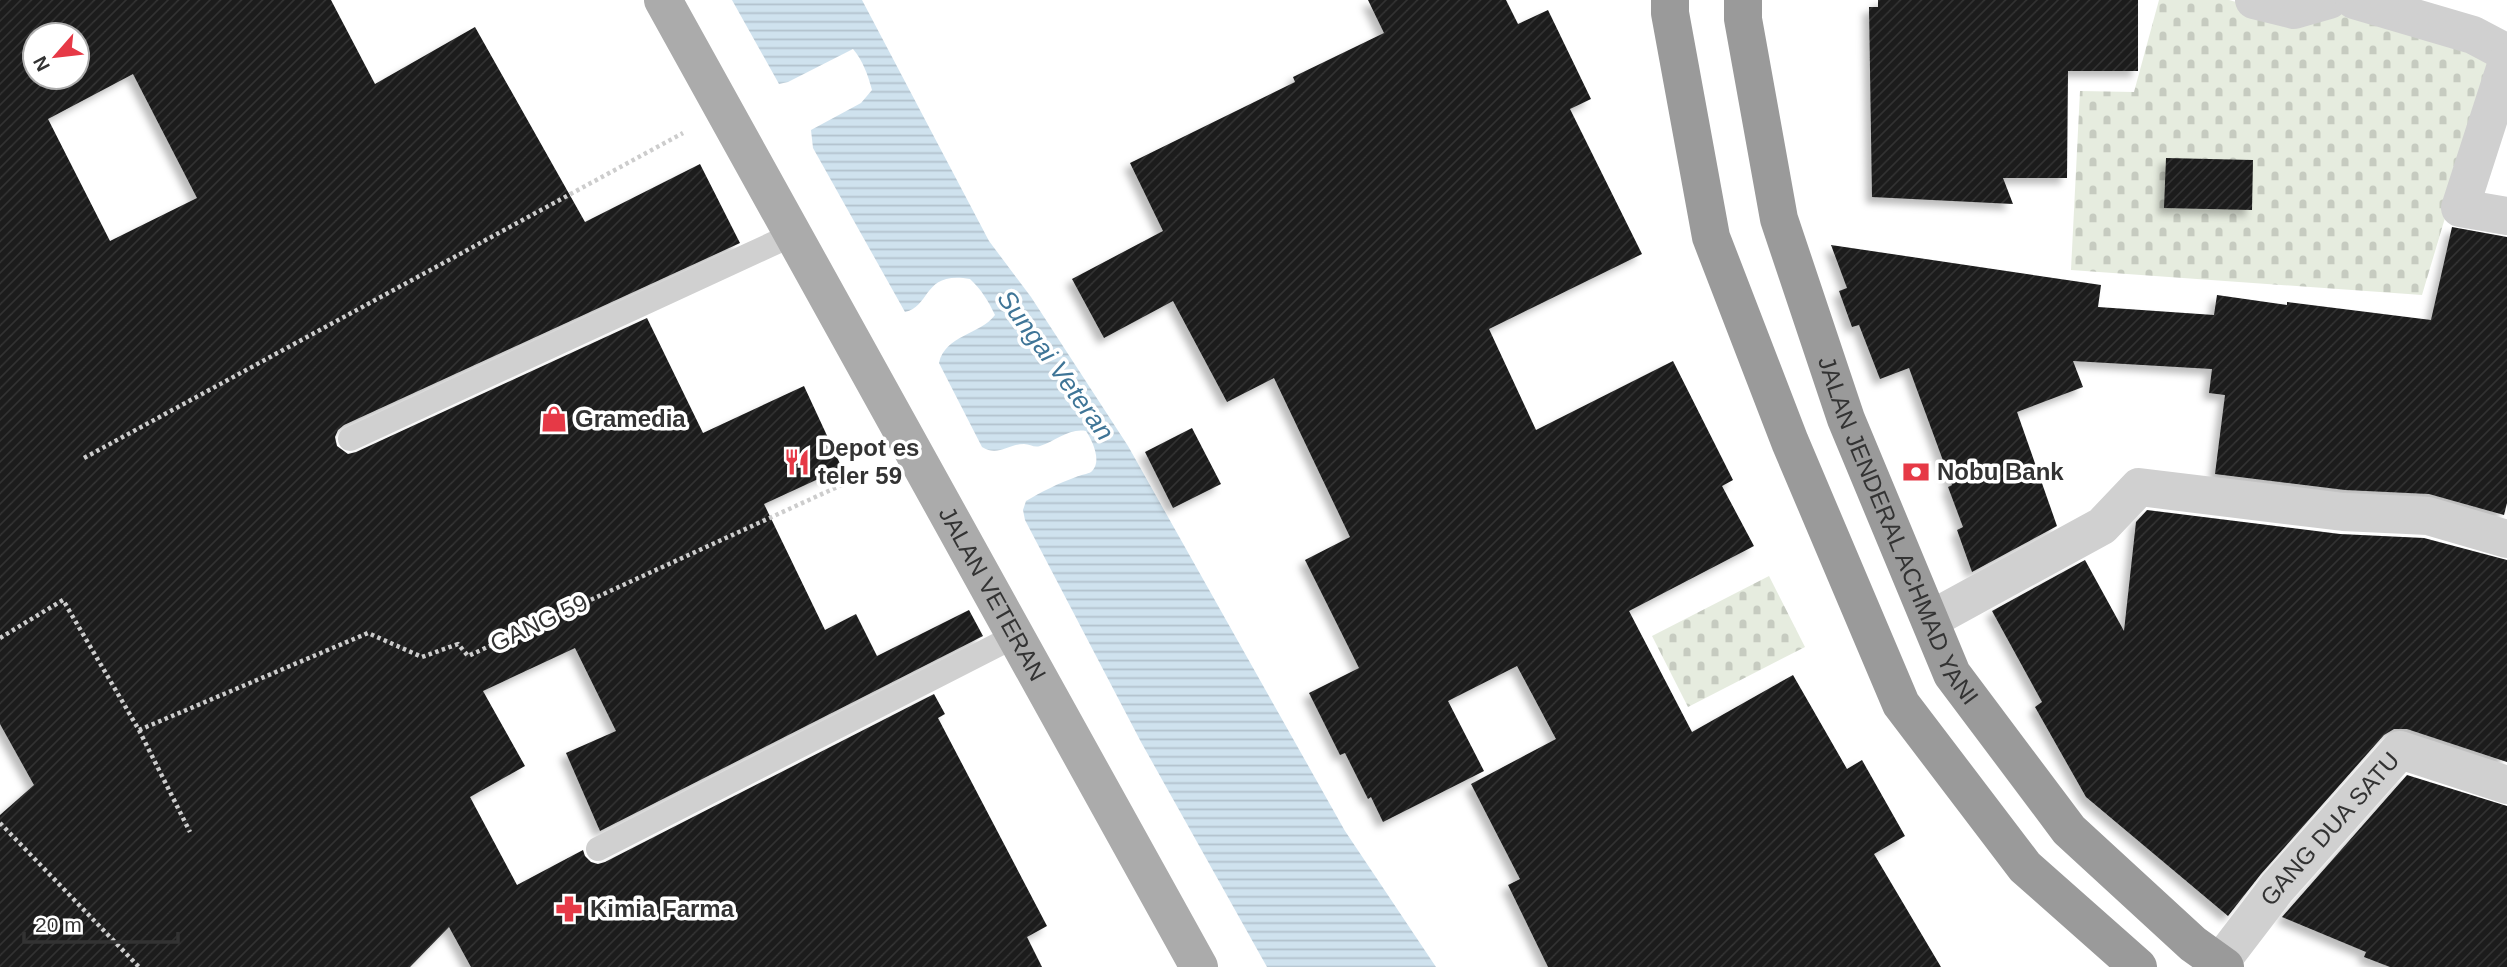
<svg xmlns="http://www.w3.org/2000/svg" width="2507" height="967" font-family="Arial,sans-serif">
	<defs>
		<pattern id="cemetery-stones" width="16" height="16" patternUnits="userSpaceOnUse" patternTransform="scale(1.75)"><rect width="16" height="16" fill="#e6ecdf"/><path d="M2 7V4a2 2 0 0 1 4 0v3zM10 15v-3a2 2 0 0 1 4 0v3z" fill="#c6cbc0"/></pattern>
		<pattern id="water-rules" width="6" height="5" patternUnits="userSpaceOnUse" patternTransform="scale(1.75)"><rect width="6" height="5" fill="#cfe2ee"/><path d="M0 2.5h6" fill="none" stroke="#b2c2cd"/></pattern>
		<pattern id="building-hatch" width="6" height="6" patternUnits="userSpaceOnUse" patternTransform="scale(1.75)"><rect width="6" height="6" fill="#1a1a1a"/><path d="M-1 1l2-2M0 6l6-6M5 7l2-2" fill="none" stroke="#333"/></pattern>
		<filter id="shadow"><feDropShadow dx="-6" dy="6" stdDeviation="3.5" flood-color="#0004"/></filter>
	</defs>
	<rect width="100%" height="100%" fill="#fff"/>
	<!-- cemetery -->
	<path fill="url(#cemetery-stones)" d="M2159 0H2229L2298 19 2329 3 2494 54 2422 295 2071 270 2080 91 2134 92Z
		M1769 576 1805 647 1688 707 1652 636Z"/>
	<!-- water -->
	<path fill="url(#water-rules)" d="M732 0H862L989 241 1031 297 1128 446 1345 831 1436 967H1267L1141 742 1025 520 1023 510 1026 501C1041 492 1059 483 1076 477 1080 475 1088 474 1091 472 1103 462 1092 440 1086 431 1069 428 1056 441 1040 446 1034 448 1030 444 1024 444 1008 444 998 457 982 447L939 363C945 335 980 335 995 315 989 302 981 289 970 279 922 271 932 306 905 312L813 148 811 130 861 103 872 90C868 75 863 61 853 49L788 82 779 84Z"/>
	<!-- building -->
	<path fill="url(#building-hatch)" fill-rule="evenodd" filter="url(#shadow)" d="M0 0H331L375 84 475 27 585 222 700 164 740 243 344 425 338 430 335 437 337 446 348 454 356 452 647 318 703 433 804 386 842 468 764 504 825 630 856 614 877 656 969 610 983 636 600 831 566 753 616 731 575 648 483 691 525 766 470 797 517 885 583 850 585 856 591 862 598 864 605 862 934 694 945 714 938 718 1047 926 1027 937 1042 967H471L449 927 410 967H0V815L34 785 0 724ZM35 35H77V77H35ZM133 74 197 198 110 241 48 119Z
		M1368 0H1506L1518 24 1548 10 1591 99 1570 109 1642 254 1489 329 1536 430 1673 361 1733 480 1722 486 1754 546 1629 611 1692 732 1793 675 1847 769 1862 760 1905 836 1874 854 1941 967H1548L1508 885 1520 879 1471 784 1556 739 1517 666 1448 701 1484 771 1383 822 1371 797 1368 799 1345 753 1340 755 1309 693 1359 668 1305 560 1350 537 1274 378 1227 402 1173 301 1104 338 1072 279 1163 231 1130 163 1295 82 1293 77 1384 33Z
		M1878 0H2138V71H2068L2067 178H2003L2013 204 1872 197 1869 7H1878Z
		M2166 158 2253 160 2252 210 2164 208Z
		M2452 227 2507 237V503L2504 515 2429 494 2345 490 2215 474 2225 395 2209 393 2212 369 2073 361 2083 387 2017 412 2057 526 1972 572 1957 530 1963 527 1948 487 1952 485 1909 368 1880 379 1859 325 1852 327 1839 291 1847 288 1831 245 2101 285 2098 307 2214 315 2217 295 2287 305V302L2431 320Z
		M1192 428 1221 484 1173 508 1145 452Z
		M2147 510 2340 534 2424 538 2507 560V762L2407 729H2394L2384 735 2261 874 2228 916 2086 797 2035 707 2042 702 1992 611 2085 560 2124 631 2136 522Z
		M2407 775 2507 806V967H2390L2364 957 2366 952 2282 917Z"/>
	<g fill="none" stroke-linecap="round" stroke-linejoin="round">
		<!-- path -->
		<path stroke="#cdcdcd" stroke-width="4.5" stroke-dasharray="3.5 3.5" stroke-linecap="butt" d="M84 458 683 133
			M0 638 63 600 139 730 368 633 422 657 458 644 468 656 870 472
			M139 730 190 832
			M0 823 139 967"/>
		<!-- lane -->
		<path stroke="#d0d0d0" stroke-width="24" d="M350 439 794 234
			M598 849 1015 636"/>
		<!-- street -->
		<g stroke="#d0d0d0" stroke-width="38">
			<path d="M2254 0 2294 10 2329 0"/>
			<path d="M2354 0 2473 35 2507 53"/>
			<path d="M2507 62 2460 208 2507 216"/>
			<path d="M1930 620 2102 526 2139 487 2343 512 2428 516 2507 539"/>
			<path id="s1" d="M2219 964 2277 888 2400 750 2507 785"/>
		</g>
		<!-- primary -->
		<path stroke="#ababab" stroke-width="38" id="s2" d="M663 0 1199 967"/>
		<!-- highway -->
		<g stroke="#9a9a9a" stroke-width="38">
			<path d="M1670 0V13L1711 237 1790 442 1901 704 2025 867 2138 967"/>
			<path id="s3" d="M1743 0V19L1779 219 1846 419 1952 674 2069 830 2193 944 2225 967"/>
		</g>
	</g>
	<!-- icons -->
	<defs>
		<g id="shop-bare" transform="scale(2.1)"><path d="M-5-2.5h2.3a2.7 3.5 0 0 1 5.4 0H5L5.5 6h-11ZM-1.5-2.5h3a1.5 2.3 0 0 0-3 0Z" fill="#e63946" stroke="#fff" stroke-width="2.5" paint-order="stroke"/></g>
		<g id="restaurant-bare" transform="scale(2.1)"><path d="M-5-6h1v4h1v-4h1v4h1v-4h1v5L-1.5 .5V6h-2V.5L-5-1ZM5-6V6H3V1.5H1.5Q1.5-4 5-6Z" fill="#e63946" stroke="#fff" stroke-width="2.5" paint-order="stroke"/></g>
		<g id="bank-bare" transform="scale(2.1)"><path d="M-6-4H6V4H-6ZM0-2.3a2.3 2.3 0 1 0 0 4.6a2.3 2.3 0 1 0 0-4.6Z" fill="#e63946" stroke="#fff" stroke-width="2.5" paint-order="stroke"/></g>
		<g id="pharmacy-bare" transform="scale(2.1)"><path d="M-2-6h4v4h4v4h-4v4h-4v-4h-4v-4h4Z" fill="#e63946" stroke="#fff" stroke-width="2.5" paint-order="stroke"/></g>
	</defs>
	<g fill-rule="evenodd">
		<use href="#shop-bare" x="554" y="419"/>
		<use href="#restaurant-bare" x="797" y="462"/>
		<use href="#bank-bare" x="1916" y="472"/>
		<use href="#pharmacy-bare" x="569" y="909"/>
	</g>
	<g text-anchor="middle" stroke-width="7" stroke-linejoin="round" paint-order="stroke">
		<!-- poi labels -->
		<g font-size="24" font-weight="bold" fill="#333" stroke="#fff" text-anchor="start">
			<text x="575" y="427">Gramedia</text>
			<text x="818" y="456">Depot es<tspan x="818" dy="28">teler 59</tspan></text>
			<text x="1937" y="480">Nobu Bank</text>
			<text x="590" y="917">Kimia Farma</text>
		</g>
		<!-- street labels -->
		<g font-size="24" fill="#333" stroke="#fff">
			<text dy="8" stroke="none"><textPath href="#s3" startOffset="556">JALAN JENDERAL ACHMAD YANI</textPath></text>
			<text dy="8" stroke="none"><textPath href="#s2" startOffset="679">JALAN VETERAN</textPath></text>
			<text transform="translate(539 623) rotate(-25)" y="8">GANG 59</text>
			<text dy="8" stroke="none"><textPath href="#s1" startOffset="175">GANG DUA SATU</textPath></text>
		</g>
		<!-- water labels -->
		<g font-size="26" font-style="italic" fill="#3f7597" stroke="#fff">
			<text transform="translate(1056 365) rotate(54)" y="9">Sungai Veteran</text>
		</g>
	</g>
	<!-- north arrow -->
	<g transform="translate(56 56) rotate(242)"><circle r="33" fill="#ffffff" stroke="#adadad" stroke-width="2"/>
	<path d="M0-5L12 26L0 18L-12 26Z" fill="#e63946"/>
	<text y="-10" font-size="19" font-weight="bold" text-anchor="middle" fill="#333333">N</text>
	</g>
	<!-- scale -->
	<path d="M24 932v10h154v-10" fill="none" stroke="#333333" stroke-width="3.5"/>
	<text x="35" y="932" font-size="21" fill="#333333" stroke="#ffffff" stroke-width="5" paint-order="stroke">20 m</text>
</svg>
